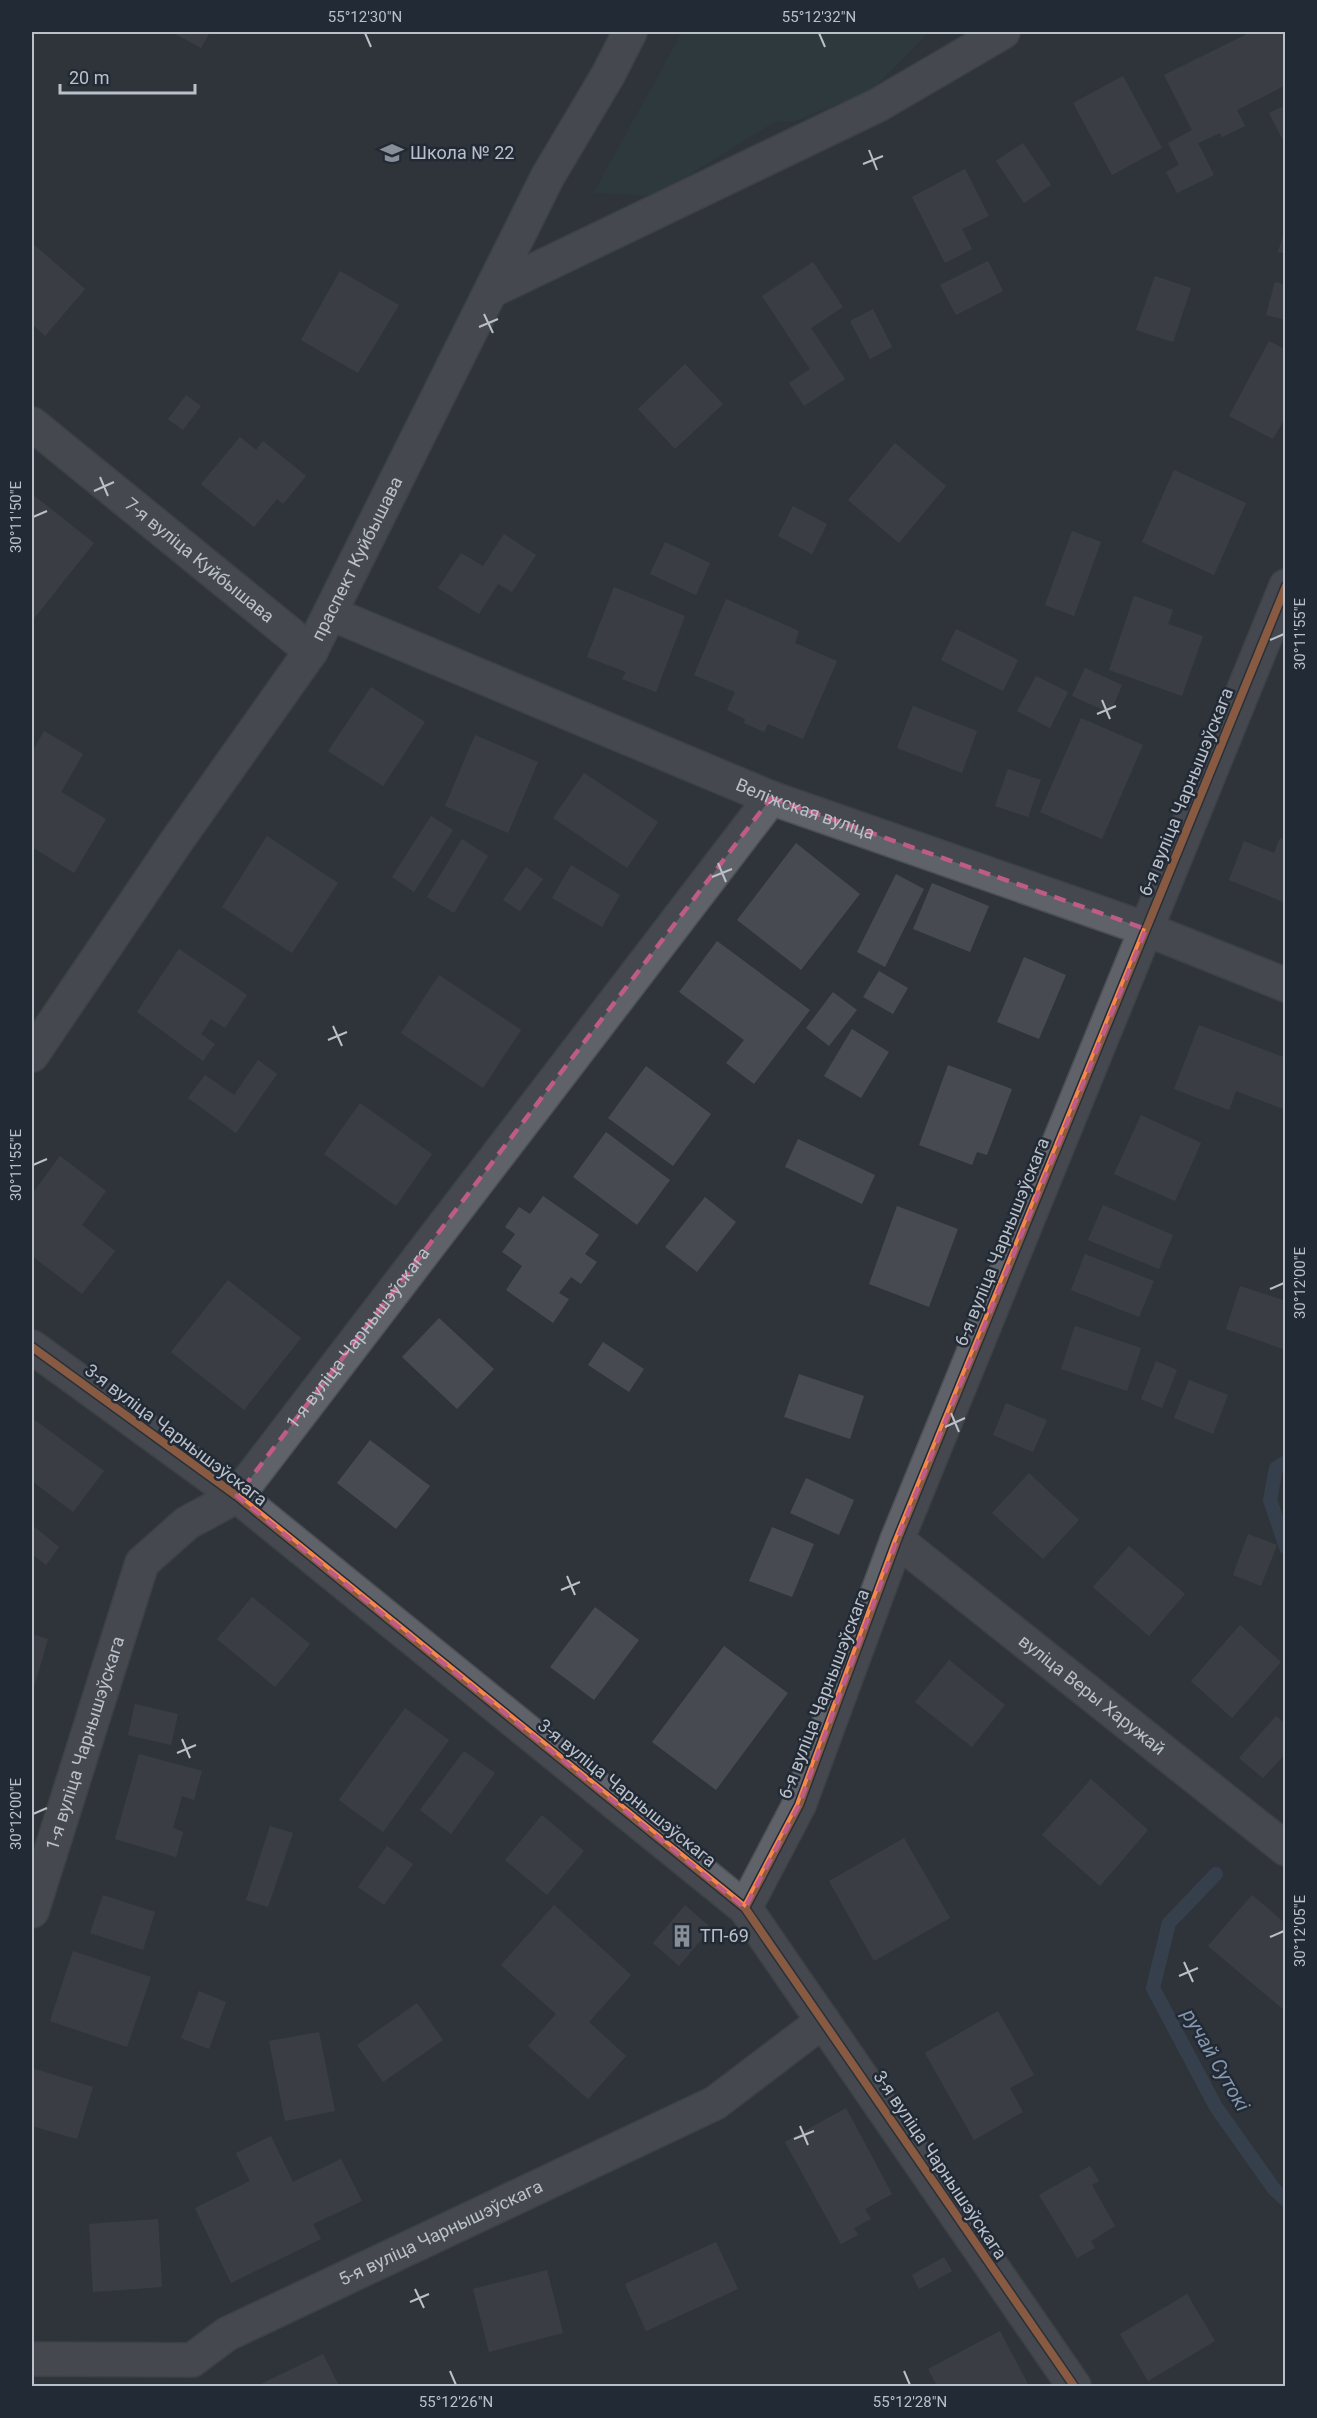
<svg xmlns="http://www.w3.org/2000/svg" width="1317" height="2418" font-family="Roboto,sans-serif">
	<rect width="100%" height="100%" fill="#2f343a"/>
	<!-- green -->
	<path fill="#2d3e40" d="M682 32H929L872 90 793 122 776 121 655 196 593 193Z"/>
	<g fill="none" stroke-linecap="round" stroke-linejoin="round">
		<!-- stream -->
		<path stroke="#3f4e62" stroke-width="14" d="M1286 1462 1276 1468 1270 1500 1286 1547
			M1216 1874 1169 1923 1153 1988 1216 2107 1274 2189 1286 2200"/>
	</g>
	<!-- building -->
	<path fill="#474b51" d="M172 32H210L201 48Z
		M1251 32H1286V85L1237 110 1245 126 1222 137 1220 133 1198 143 1214 175 1177 193 1166 172 1179 165 1168 143 1192 130 1164 75Z
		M1123 76 1162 148 1112 175 1073 103Z
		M1286 105V146L1269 113Z
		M1023 143 1051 185 1024 203 996 161Z
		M965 169 989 216 962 229 972 249 945 263 912 197Z
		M1286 226V254L1278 252Z
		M32 243 85 289 45 336 32 324Z
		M988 261 1003 291 956 315 940 285Z
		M813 262 843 307 811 328 845 379 804 406 789 383 810 369 762 296Z
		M340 271 399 305 358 373 301 340Z
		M1155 276 1191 288 1173 342 1136 330Z
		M1275 282 1286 285V320L1266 315Z
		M873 309 892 347 870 359 850 321Z
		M1269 341 1286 350V416L1273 439 1229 416Z
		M685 364 723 404 675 449 638 409Z
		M186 395 201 406 183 430 168 419Z
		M240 437 256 450 263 441 306 476 283 504 277 499 254 527 201 484Z
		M895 443 946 486 899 543 848 500Z
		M1174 470 1246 503 1214 575 1142 542Z
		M32 494 94 543 32 621Z
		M793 506 827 524 812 554 778 536Z
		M1072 531 1101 542 1074 616 1045 605Z
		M504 534 536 555 512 592 498 584 479 614 438 588 461 553 483 566Z
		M665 542 710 563 696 595 650 574Z
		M614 587 685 616 656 692 622 679 626 672 587 657Z
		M1134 596 1173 610 1168 624 1203 636 1182 696 1109 670Z
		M726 599 799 631 795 643 837 661 803 739 768 724 764 732 744 723 745 719 727 710 735 692 694 675Z
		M956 629 1018 660 1003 691 941 660Z
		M1085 668 1122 685 1110 713 1072 696Z
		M1036 676 1068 692 1050 728 1017 711Z
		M371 687 425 722 383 786 328 751Z
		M913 706 977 731 962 773 897 748Z
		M1081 718 1143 745 1102 839 1040 812Z
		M44 731 83 754 61 792 106 819 74 873 32 847V752Z
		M475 735 538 762 508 833 445 806Z
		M1008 769 1041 780 1028 817 995 806Z
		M584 773 658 822 627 868 553 818Z
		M431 816 453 830 414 892 392 877Z
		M267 836 338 883 292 953 222 907Z
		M1280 838 1286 840V903L1229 880 1244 841 1274 853Z
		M462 839 488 856 454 913 427 897Z
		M796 843 860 894 801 970 737 920Z
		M571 865 620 895 602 927 552 898Z
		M526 867 543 879 520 911 503 900Z
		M896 874 924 889 885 967 857 952Z
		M932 883 989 906 970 952 913 929Z
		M717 941 810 1010 754 1084 726 1063 744 1040 679 992Z
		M179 949 247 995 225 1028 211 1019 201 1034 215 1044 203 1061 137 1012Z
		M1024 957 1066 975 1039 1039 997 1022Z
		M879 971 908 988 893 1014 863 997Z
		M439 975 521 1030 483 1088 401 1033Z
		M833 992 857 1010 829 1046 806 1028Z
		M1199 1025 1286 1058V1110L1236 1091 1229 1110 1174 1089Z
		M852 1029 889 1052 861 1098 824 1076Z
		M258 1060 277 1074 236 1133 188 1098 205 1075 234 1095Z
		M948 1065 1012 1089 987 1155 977 1152 972 1165 919 1145Z
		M646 1066 711 1114 673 1166 608 1118Z
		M360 1103 432 1154 396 1206 324 1154Z
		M1141 1115 1201 1143 1175 1201 1114 1174Z
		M606 1132 670 1180 637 1225 573 1177Z
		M798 1139 875 1175 862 1204 785 1167Z
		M60 1156 106 1191 82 1225 115 1251 82 1294 32 1256V1194Z
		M543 1196 599 1235 585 1254 597 1262 581 1284 571 1277 559 1293 569 1299 553 1323 506 1290 522 1266 502 1252 515 1234 505 1227 519 1207 530 1214Z
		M705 1197 736 1222 697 1272 665 1247Z
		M1103 1205 1173 1235 1159 1269 1088 1240Z
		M897 1206 958 1229 929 1307 869 1284Z
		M1085 1254 1154 1281 1139 1317 1071 1290Z
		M228 1280 301 1338 244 1410 171 1352Z
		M1240 1286 1286 1301V1350L1226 1329Z
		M439 1318 494 1369 457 1409 402 1357Z
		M1075 1326 1141 1348 1127 1391 1061 1369Z
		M603 1342 644 1369 629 1392 588 1365Z
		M1156 1361 1177 1370 1162 1408 1141 1399Z
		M799 1374 864 1396 850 1439 784 1417Z
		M1189 1380 1228 1395 1213 1434 1174 1418Z
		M1006 1403 1047 1420 1033 1452 993 1435Z
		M32 1418 104 1471 73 1512 32 1481Z
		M370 1440 430 1486 396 1529 337 1483Z
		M1029 1473 1079 1520 1043 1559 992 1513Z
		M806 1478 854 1500 839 1535 790 1513Z
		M32 1525 59 1547 46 1565 32 1554Z
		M772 1527 814 1544 792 1597 749 1581Z
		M1248 1534 1277 1545 1261 1586 1233 1575Z
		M1129 1546 1185 1594 1149 1636 1093 1587Z
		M252 1597 310 1644 275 1687 217 1639Z
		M595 1607 639 1640 594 1700 550 1667Z
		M1240 1625 1281 1662 1232 1718 1191 1681Z
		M32 1634 48 1639 32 1694Z
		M724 1646 788 1693 716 1790 652 1742Z
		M949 1660 1005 1705 972 1747 915 1702Z
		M135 1704 178 1714 171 1745 128 1735Z
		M405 1708 449 1740 383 1832 339 1800Z
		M1276 1716 1286 1724V1753L1263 1778 1239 1758Z
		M464 1751 495 1773 451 1834 420 1810Z
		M139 1754 202 1771 194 1800 182 1796 173 1828 183 1832 176 1857 115 1839Z
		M1091 1779 1148 1830 1100 1886 1042 1835Z
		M542 1815 584 1851 547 1895 505 1860Z
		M270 1826 293 1833 268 1907 246 1900Z
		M904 1838 950 1918 874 1961 829 1881Z
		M387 1846 413 1864 384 1905 358 1887Z
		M103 1895 155 1912 143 1950 90 1933Z
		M1252 1895 1286 1924V2008L1284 2010 1208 1946Z
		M554 1905 631 1975 589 2022 626 2056 588 2099 528 2046 556 2014 501 1965Z
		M685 1905 711 1928 679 1966 653 1943Z
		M73 1951 151 1977 127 2047 50 2021Z
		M199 1991 226 2002 209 2049 181 2038Z
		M417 2003 443 2040 383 2082 357 2045Z
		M998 2011 1034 2075 1010 2088 1023 2112 974 2140 925 2053Z
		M319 2032 335 2111 285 2121 269 2041Z
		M32 2068 93 2087 77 2139 32 2126Z
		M846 2108 892 2194 865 2209 871 2219 854 2228 858 2235 841 2244 785 2142Z
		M271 2136 293 2182 341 2159 362 2201 313 2224 321 2239 231 2283 195 2208 250 2181 236 2153Z
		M1090 2166 1099 2181 1092 2185 1115 2226 1091 2241 1095 2248 1077 2258 1039 2195Z
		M158 2219 162 2287 93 2292 89 2224Z
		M716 2242 738 2289 646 2331 625 2284Z
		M944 2257 952 2271 919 2289 912 2275Z
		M547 2270 563 2333 489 2352 473 2289Z
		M1187 2294 1215 2341 1148 2381 1120 2334Z
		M1000 2331 1029 2386H937L928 2369Z
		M323 2354 339 2386H262L261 2384Z"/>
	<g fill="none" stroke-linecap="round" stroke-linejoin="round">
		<!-- minor casing -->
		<g stroke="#4c5055" stroke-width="36">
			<g id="minor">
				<path d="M491 291 878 105 1003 32"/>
				<path id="s1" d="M32 424 311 651"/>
				<path id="s2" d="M332 614 771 798 1146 929 1286 985"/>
				<path d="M32 1347 237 1496 745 1908 1074 2386"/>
				<path id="s3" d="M897 1540 1286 1849"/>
				<path d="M745 1908 799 1805 897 1540 1286 586"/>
				<path id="s4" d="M32 1911 142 1563 187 1523 237 1496 771 798"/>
				<path id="s5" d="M32 2359 192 2360 227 2334 715 2103 823 2021"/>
			</g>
		</g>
		<!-- tertiary casing -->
		<g stroke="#4c5055" stroke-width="36">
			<g id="tertiary">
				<path id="s6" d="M32 1055 176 842 311 651 548 176 608 75 630 32"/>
			</g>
		</g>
		<!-- minor -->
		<use href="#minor" stroke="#5f6268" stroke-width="33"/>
		<!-- tertiary -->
		<use href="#tertiary" stroke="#5f6268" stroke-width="33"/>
		<!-- cycleway casing -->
		<g stroke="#222a35" stroke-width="11">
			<path id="cycleway" d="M32 1347 237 1496 745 1908 1074 2386
				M745 1908 799 1805 897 1540 1286 586"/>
		</g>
		<!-- cycleway -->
		<use href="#cycleway" stroke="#f5874c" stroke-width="8"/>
	</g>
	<!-- marked area -->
	<path d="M0 0H1317V2418H0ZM771 798 1146 929 897 1540 799 1805 745 1908 237 1496Z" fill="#2f343a" fill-opacity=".55" fill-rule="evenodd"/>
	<path fill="none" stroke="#bf5b87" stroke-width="4.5" stroke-dasharray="12 8" stroke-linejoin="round" d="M771 798 1146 929 897 1540 799 1805 745 1908 237 1496Z"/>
	<!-- ticks -->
	<path fill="none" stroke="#bac0ca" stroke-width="2" d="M365 33 371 47M819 33 825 47M869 150 877 170M863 164 883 156M484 314 493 333M479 327 498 319M100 477 108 496M94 491 114 482M33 517 47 511M1270 640 1284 634M1102 700 1110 719M1097 714 1116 706M718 863 726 882M712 877 732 869M333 1026 342 1046M328 1040 347 1032M33 1165 47 1159M1270 1289 1284 1283M951 1413 959 1432M945 1427 965 1418M567 1576 575 1595M561 1590 580 1582M182 1739 190 1758M177 1753 196 1745M33 1814 47 1808M1270 1937 1284 1931M1184 1962 1193 1982M1179 1976 1198 1968M800 2126 808 2145M794 2139 814 2131M415 2289 424 2308M410 2302 429 2294M450 2371 456 2385M904 2371 910 2385"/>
	<!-- icons -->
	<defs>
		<g id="school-bare" transform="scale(1.8)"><path d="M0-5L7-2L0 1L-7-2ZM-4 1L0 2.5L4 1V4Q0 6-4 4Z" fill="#898f98" stroke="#222a35" stroke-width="2.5" paint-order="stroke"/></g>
		<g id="building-bare" transform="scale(1.8)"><path d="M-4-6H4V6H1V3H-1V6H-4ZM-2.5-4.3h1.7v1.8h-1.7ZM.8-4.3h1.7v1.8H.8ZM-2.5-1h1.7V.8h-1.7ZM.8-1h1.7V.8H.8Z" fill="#898f98" stroke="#222a35" stroke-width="2.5" paint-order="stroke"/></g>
	</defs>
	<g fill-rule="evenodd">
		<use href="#school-bare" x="392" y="153"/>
		<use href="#building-bare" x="682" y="1936"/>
	</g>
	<g text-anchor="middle" stroke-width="5" stroke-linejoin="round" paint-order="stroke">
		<!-- poi labels -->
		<g font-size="18" fill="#bac0ca" stroke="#222a35" text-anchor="start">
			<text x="410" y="159">Школа № 22</text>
			<text x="700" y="1942">ТП-69</text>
		</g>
		<!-- street labels -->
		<g font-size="18" fill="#bac0ca" stroke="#222a35">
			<text dy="6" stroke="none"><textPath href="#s6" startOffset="594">праспект Куйбышава</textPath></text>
			<text dy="6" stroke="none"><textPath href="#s1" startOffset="216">7-я вуліца Куйбышава</textPath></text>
			<text transform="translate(1186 792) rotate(-68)" y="6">6-я вуліца Чарнышэўскага</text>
			<text dy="6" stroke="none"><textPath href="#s2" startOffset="512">Веліжская вуліца</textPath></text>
			<text transform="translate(1002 1242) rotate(-68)" y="6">6-я вуліца Чарнышэўскага</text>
			<text dy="6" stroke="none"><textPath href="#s4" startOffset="681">1-я вуліца Чарнышэўскага</textPath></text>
			<text transform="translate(176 1435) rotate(37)" y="6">3-я вуліца Чарнышэўскага</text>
			<text transform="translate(824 1694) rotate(-69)" y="6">6-я вуліца Чарнышэўскага</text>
			<text dy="6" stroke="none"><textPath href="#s3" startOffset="249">вуліца Веры Харужай</textPath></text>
			<text dy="6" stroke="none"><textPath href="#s4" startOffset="176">1-я вуліца Чарнышэўскага</textPath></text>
			<text transform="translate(627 1793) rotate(39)" y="6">3-я вуліца Чарнышэўскага</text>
			<text transform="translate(940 2165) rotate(56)" y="6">3-я вуліца Чарнышэўскага</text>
			<text dy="6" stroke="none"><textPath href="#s5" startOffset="440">5-я вуліца Чарнышэўскага</textPath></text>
		</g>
		<!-- water labels -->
		<g font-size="20" font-style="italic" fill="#8697ad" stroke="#222a35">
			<text transform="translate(1216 2060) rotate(60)" y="7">ручай Сутокі</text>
		</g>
	</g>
	<!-- border -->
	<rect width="1317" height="2418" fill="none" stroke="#222a35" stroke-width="66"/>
	<!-- scale -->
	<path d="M60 84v9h135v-9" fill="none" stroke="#bac0ca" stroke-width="3"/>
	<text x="69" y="84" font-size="18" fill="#bac0ca" stroke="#222a35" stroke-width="4.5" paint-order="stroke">20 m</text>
	<rect x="33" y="33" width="1251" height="2352" fill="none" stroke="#bac0ca" stroke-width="2"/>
	<g font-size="15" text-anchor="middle" fill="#bac0ca">
		<text x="365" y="22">55°12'30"N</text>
		<text x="819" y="22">55°12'32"N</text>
		<text transform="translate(16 517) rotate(-90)" y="5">30°11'50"E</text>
		<text transform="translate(1300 634) rotate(-90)" y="5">30°11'55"E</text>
		<text transform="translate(16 1165) rotate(-90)" y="5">30°11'55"E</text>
		<text transform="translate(1300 1283) rotate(-90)" y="5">30°12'00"E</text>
		<text transform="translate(16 1814) rotate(-90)" y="5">30°12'00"E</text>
		<text transform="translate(1300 1931) rotate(-90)" y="5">30°12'05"E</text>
		<text x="456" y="2407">55°12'26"N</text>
		<text x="910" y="2407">55°12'28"N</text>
	</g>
</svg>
